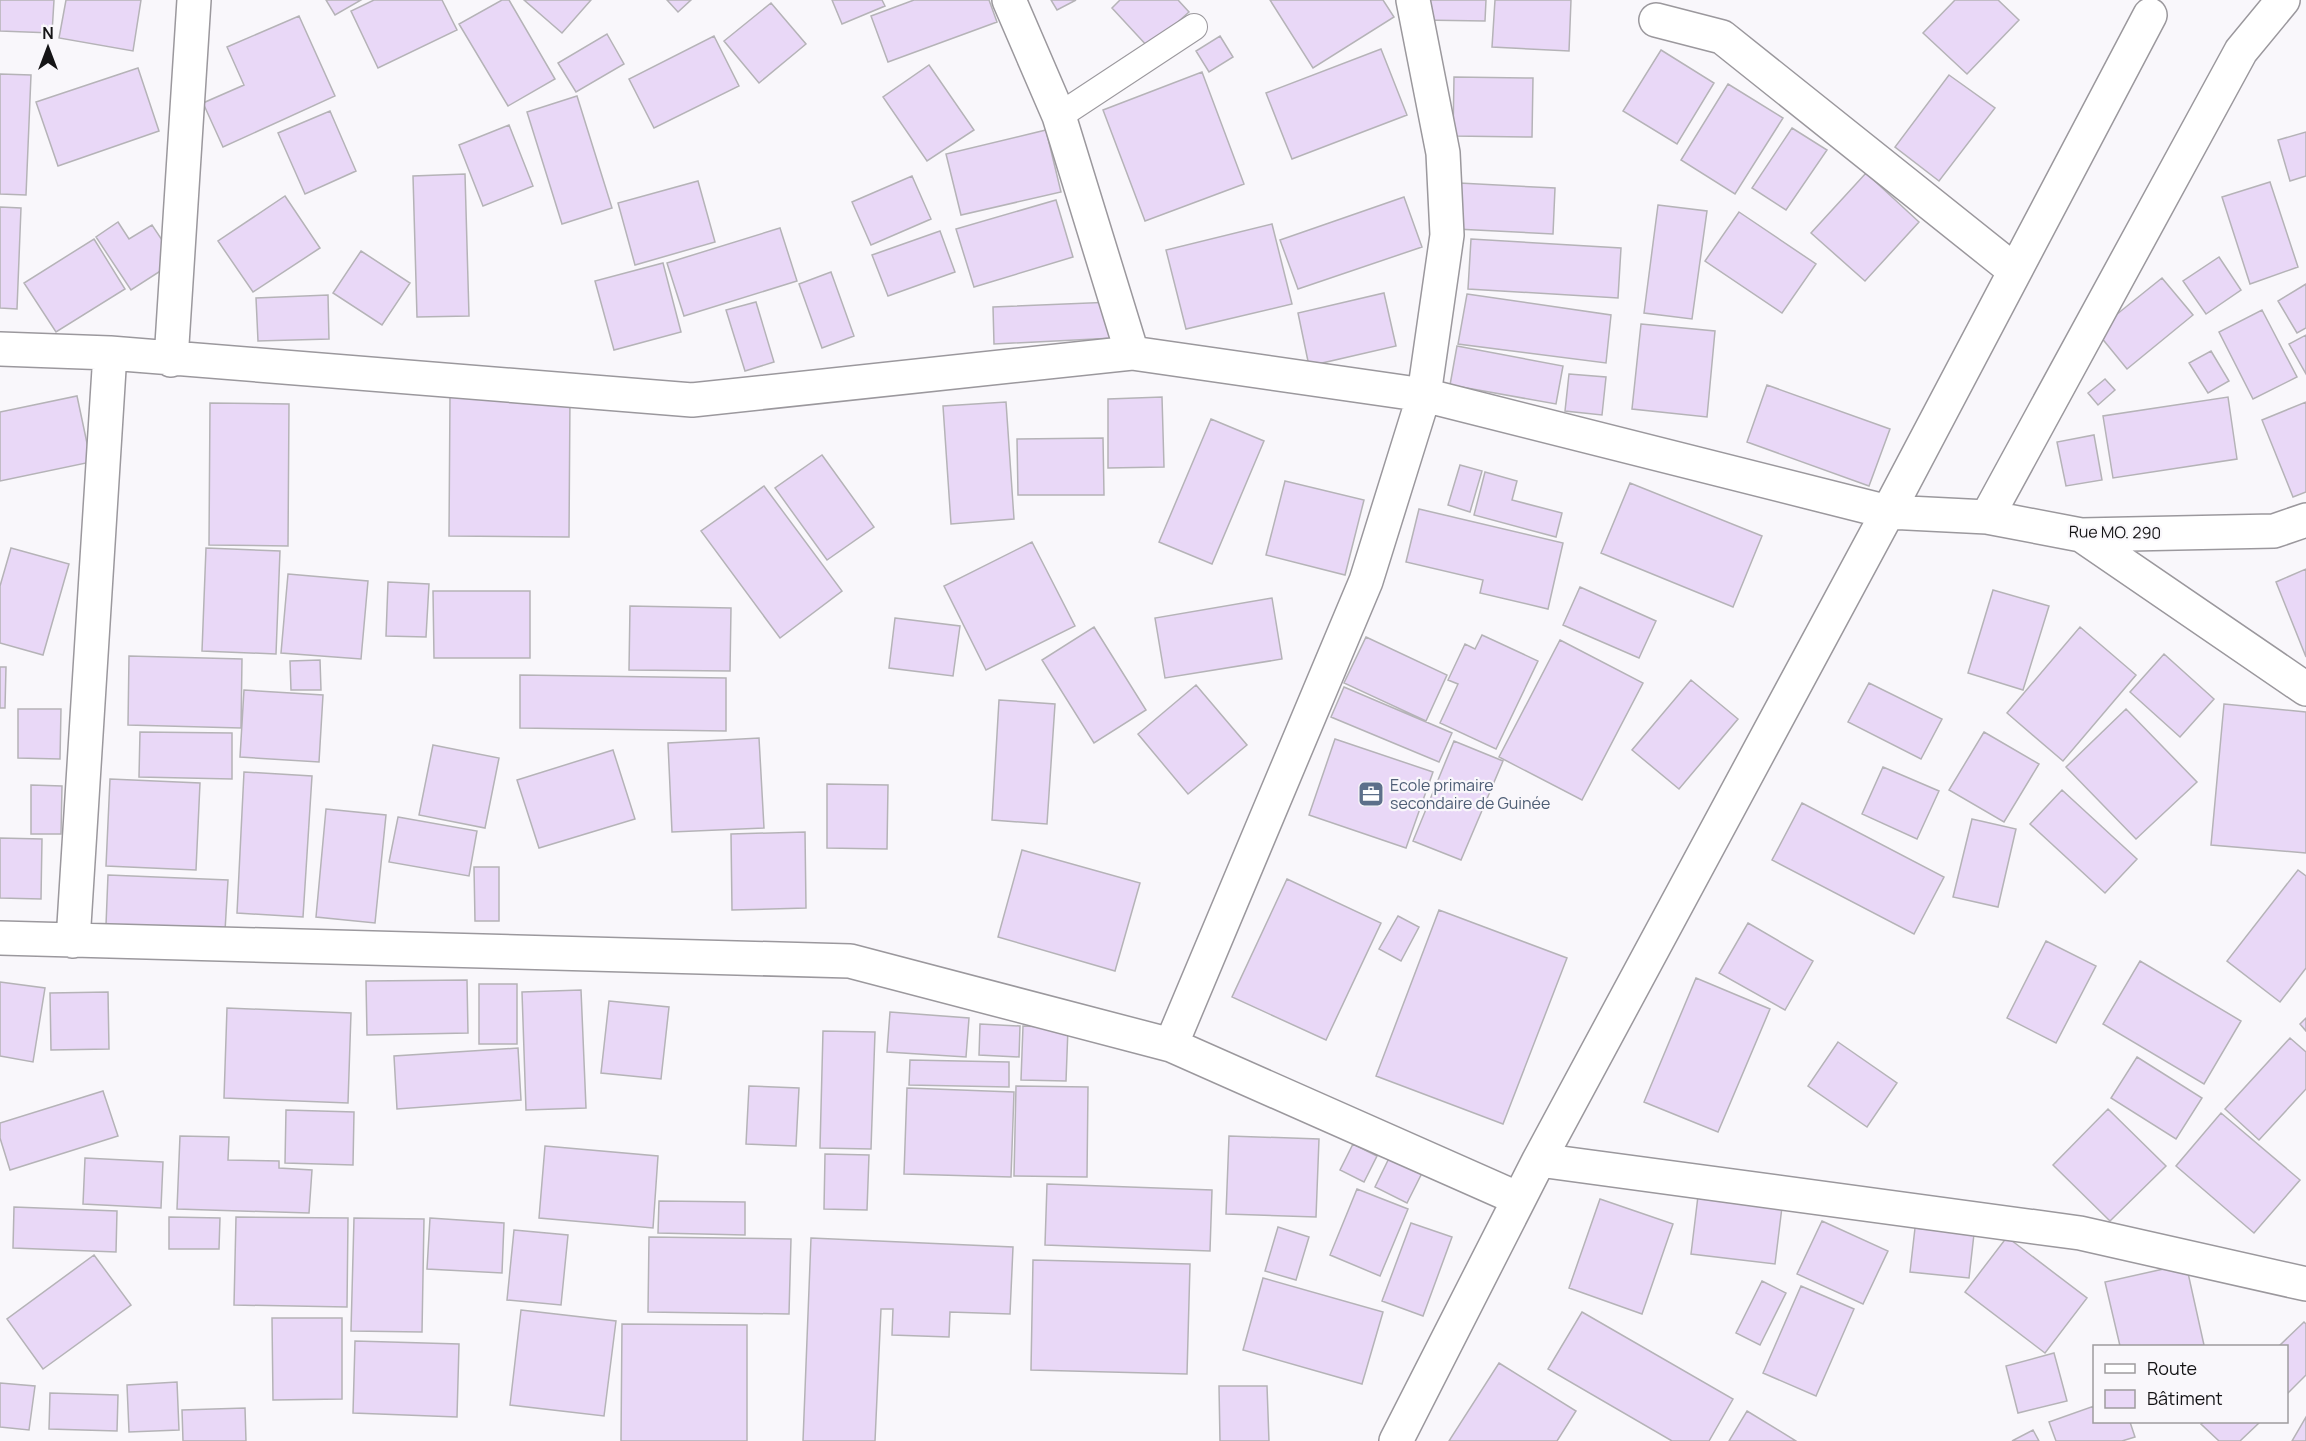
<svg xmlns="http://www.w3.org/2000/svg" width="2306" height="1441" font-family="Manrope,sans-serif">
	<rect width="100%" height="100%" fill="#f9f7fb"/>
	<!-- building -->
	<path fill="#e9d8f7" stroke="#b5b3b7" stroke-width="1.5" d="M0 0H54L52 33 0 31Z
		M66 0H141L133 51 59 38Z
		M326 0H361L335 15Z
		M374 0H442L457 30 378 68 351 11Z
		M502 0H509L555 79 508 106 459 24Z
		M524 0H591L562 33Z
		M667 0H691L678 12Z
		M832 0H882L885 6 842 24Z
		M914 0H989L997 22 888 62 871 16Z
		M1051 0H1076L1057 10Z
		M1120 0H1178L1189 12 1149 48 1112 8Z
		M1270 0H1383L1394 17 1313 68Z
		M1421 0H1486L1485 21 1421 20Z
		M1495 0H1571L1569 51 1492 47Z
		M1955 0H1998L2019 20 1967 74 1923 33Z
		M771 3 806 44 759 83 724 41Z
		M299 16 335 96 223 147 203 103 244 85 227 47Z
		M607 34 624 64 576 92 558 63Z
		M714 36 739 86 654 128 629 79Z
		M1220 36 1233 57 1209 72 1196 51Z
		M1381 49 1407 115 1292 159 1266 93Z
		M1661 50 1714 83 1677 144 1623 111Z
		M929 65 974 130 927 161 883 97Z
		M138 68 159 131 58 166 36 102Z
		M1202 72 1244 184 1145 221 1103 110Z
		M0 74 31 75 26 195 0 194Z
		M1949 75 1995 108 1939 181 1895 147Z
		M1454 77 1533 78 1532 137 1453 136Z
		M1728 84 1783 118 1735 194 1681 160Z
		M577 96 612 208 562 224 527 112Z
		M330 111 356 171 305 194 278 133Z
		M509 125 533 186 483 206 459 145Z
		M1792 128 1827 150 1786 210 1752 188Z
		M1046 130 1061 192 961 215 946 154Z
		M2306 132V176L2290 181 2278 140Z
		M1866 173 1919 222 1865 281 1811 233Z
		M465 174 469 316 417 317 413 176Z
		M912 176 931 219 871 245 852 202Z
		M698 181 715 242 635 265 618 203Z
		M2270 182 2298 267 2250 284 2222 197Z
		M1459 183 1555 188 1553 234 1456 229Z
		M285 196 320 248 253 292 218 241Z
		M1404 197 1422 247 1298 289 1280 240Z
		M1056 200 1073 257 974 287 956 229Z
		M1658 205 1707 211 1692 319 1644 313Z
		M0 207 21 208 17 309 0 308Z
		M1739 212 1816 264 1782 313 1705 261Z
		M118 222 129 239 152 225 176 261 131 290 96 237Z
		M1272 224 1292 304 1186 329 1166 250Z
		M780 228 797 281 684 316 667 263Z
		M940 231 955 272 888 296 872 255Z
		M94 239 125 289 56 332 24 283Z
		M1471 239 1621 248 1618 298 1468 289Z
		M361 251 410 283 382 325 333 293Z
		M2219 257 2241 290 2206 314 2183 281Z
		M663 263 681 332 614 350 595 281Z
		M831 272 854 336 822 348 799 284Z
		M2162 278 2193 315 2127 369 2096 331Z
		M2306 284V328L2297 333 2278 301Z
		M1384 293 1396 346 1309 366 1298 313Z
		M1467 294 1611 315 1606 363 1458 344Z
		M328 295 329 339 258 341 256 298Z
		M756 302 774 362 745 371 726 310Z
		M1113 302 1114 338 994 344 993 307Z
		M2262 310 2297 377 2253 399 2219 332Z
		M1641 324 1715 331 1707 417 1632 409Z
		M2306 335V374L2289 344Z
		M1457 346 1563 366 1556 404 1450 385Z
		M2211 351 2229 381 2208 393 2189 363Z
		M1569 374 1606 377 1602 415 1565 411Z
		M2105 379 2115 390 2098 405 2088 393Z
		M1767 385 1890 429 1869 486 1747 442Z
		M77 396 91 462 0 481V412Z
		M450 396 570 397 569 537 449 536Z
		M1162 397 1164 467 1108 468V399Z
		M2228 397 2237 459 2113 478 2103 416Z
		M1006 402 1014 519 951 524 943 406Z
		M2306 402V492L2293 497 2262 420Z
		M210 403 289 404 288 546 209 545Z
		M1211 419 1264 441 1212 564 1159 542Z
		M2094 435 2102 480 2066 486 2057 442Z
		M1103 438 1104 495H1018L1017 439Z
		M822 455 874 527 827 560 775 488Z
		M1460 465 1482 471 1470 512 1448 505Z
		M1485 472 1517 481 1512 500 1562 513 1556 537 1474 515Z
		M1285 481 1364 500 1345 575 1266 555Z
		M1630 483 1762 536 1733 607 1601 553Z
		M764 486 842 591 780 638 701 531Z
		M1419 509 1563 543 1548 609 1480 593 1483 580 1406 562Z
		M1032 542 1075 626 986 670 944 586Z
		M11 548 69 564 43 655 0 643V586Z
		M206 548 280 551 276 654 202 651Z
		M2306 569V657L2276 582Z
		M288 574 368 581 361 659 281 653Z
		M388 582 429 584 426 637 386 636Z
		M1580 587 1656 621 1639 658 1563 625Z
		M1993 590 2049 606 2023 690 1968 673Z
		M433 591H530V658H434Z
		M1272 598 1282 659 1165 678 1155 618Z
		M630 606 731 608 730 671 629 670Z
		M895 618 960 626 953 676 889 668Z
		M1094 627 1146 710 1094 743 1042 660Z
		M2080 627 2136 675 2063 761 2007 713Z
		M1482 635 1538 661 1496 749 1440 723 1458 684 1448 680 1465 644 1475 649Z
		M1366 637 1447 675 1426 721 1344 683Z
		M1560 640 1643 683 1582 800 1499 757Z
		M2164 654 2214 699 2180 737 2130 692Z
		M129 656 242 659 241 728 128 725Z
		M320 660 321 690H291L290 661Z
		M0 667H6L5 708H0Z
		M520 675 726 678V731L520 728Z
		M1691 680 1738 719 1679 789 1632 750Z
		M1869 683 1942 719 1921 759 1848 722Z
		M1196 685 1247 745 1188 794 1138 734Z
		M1344 687 1452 733 1439 762 1331 717Z
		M244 690 323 695 319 762 240 757Z
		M999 700 1055 704 1047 824 992 820Z
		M2224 704 2306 712V853L2211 845Z
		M18 709H61L60 759 18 758Z
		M2126 709 2197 782 2136 839 2066 767Z
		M140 732 232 733V779L139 777Z
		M1984 732 2039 764 2004 822 1949 790Z
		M759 738 764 828 672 832 668 743Z
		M1335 739 1433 772 1406 848 1309 815Z
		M1454 741 1503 761 1461 860 1413 841Z
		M433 745 499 758 485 828 419 815Z
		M613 750 635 819 539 848 517 780Z
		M1883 767 1939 791 1917 839 1862 814Z
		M244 772 312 776 303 917 237 913Z
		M110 779 200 783 196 870 106 866Z
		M827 784 888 785 887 849 827 848Z
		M31 785 62 786 61 834H31Z
		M2062 790 2137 859 2105 893 2030 824Z
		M1802 803 1944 877 1914 934 1772 860Z
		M326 809 386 815 375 923 316 917Z
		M398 817 477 831 469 876 389 862Z
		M1972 819 2016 829 1998 907 1953 897Z
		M805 832 806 908 732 910 731 834Z
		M0 838 42 839 41 899 0 898Z
		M1022 850 1140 883 1115 971 998 937Z
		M474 867H499V921H475Z
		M2298 870 2306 876V968L2280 1002 2227 961Z
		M108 875 228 880 225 931 106 925Z
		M1287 879 1381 923 1326 1040 1232 997Z
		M1439 910 1567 958 1503 1124 1376 1076Z
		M1398 916 1419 927 1401 961 1379 949Z
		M1748 923 1813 961 1785 1010 1719 973Z
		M2046 941 2096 966 2056 1043 2007 1018Z
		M2140 961 2241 1021 2204 1084 2103 1024Z
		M1696 978 1770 1009 1718 1132 1644 1102Z
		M467 980 468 1033 367 1035 366 981Z
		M0 982 45 988 33 1062 0 1056Z
		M479 984H517V1044H479Z
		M581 990 586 1108 526 1110 522 992Z
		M108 992 109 1049 51 1050 50 993Z
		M609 1001 669 1007 661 1079 601 1073Z
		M227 1008 351 1013 348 1103 224 1098Z
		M890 1012 969 1018 966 1057 887 1052Z
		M2306 1018V1031L2300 1024Z
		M980 1024 1020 1026 1019 1057 979 1055Z
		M1023 1026 1068 1028 1066 1081 1021 1080Z
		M823 1031 875 1032 871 1149 820 1148Z
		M2290 1038 2306 1052V1089L2259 1140 2225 1109Z
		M1838 1042 1897 1083 1867 1127 1808 1086Z
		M518 1048 521 1100 397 1109 394 1056Z
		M2137 1057 2202 1098 2176 1139 2111 1098Z
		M910 1060 1009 1062V1087L909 1085Z
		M749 1086 799 1088 796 1146 746 1144Z
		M1016 1086 1088 1087 1087 1177 1014 1176Z
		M907 1088 1014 1092 1011 1177 904 1174Z
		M103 1091 118 1136 10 1170 0 1138V1123Z
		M2108 1109 2166 1166 2110 1221 2053 1165Z
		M286 1110 354 1112 353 1165 285 1163Z
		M2221 1113 2300 1180 2254 1233 2176 1166Z
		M180 1136 229 1137 228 1160 279 1161V1168L312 1170 309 1213 177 1209Z
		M1229 1136 1319 1139 1316 1217 1226 1214Z
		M1353 1144 1377 1156 1364 1182 1340 1170Z
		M545 1146 658 1156 653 1228 539 1218Z
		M1394 1148 1426 1165 1407 1203 1375 1187Z
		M825 1154 869 1155 867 1210 824 1209Z
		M85 1158 163 1162 161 1208 83 1204Z
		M1047 1184 1212 1190 1210 1251 1045 1245Z
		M1357 1189 1408 1209 1380 1276 1330 1255Z
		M1698 1196 1782 1207 1775 1264 1691 1254Z
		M1600 1199 1673 1224 1642 1314 1569 1288Z
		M659 1201 745 1202V1235L658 1233Z
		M14 1207 117 1211 116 1252 13 1248Z
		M169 1217 220 1218 219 1249H169Z
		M236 1217 348 1218 347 1307 234 1305Z
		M354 1218 424 1219 422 1332 351 1331Z
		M430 1218 504 1223 502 1273 427 1269Z
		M1822 1221 1888 1251 1863 1304 1797 1274Z
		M1411 1223 1452 1237 1423 1316 1382 1301Z
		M1278 1227 1309 1237 1296 1280 1265 1271Z
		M1915 1228 1974 1234 1969 1278 1910 1272Z
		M514 1230 568 1235 561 1305 507 1300Z
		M649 1237 791 1239 789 1314 648 1312Z
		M2007 1237 2087 1298 2045 1353 1965 1292Z
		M811 1238 1013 1247 1010 1314 950 1312 949 1337 892 1335 893 1309H881L875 1441H803Z
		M94 1255 131 1305 43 1369 7 1319Z
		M1033 1260 1190 1264 1187 1374 1031 1370Z
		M2186 1264 2204 1345 2120 1346 2105 1282Z
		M1263 1278 1383 1312 1362 1384 1243 1350Z
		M1762 1281 1786 1293 1760 1345 1736 1333Z
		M1801 1286 1854 1309 1816 1396 1763 1373Z
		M521 1310 616 1321 604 1416 510 1405Z
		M1582 1312 1733 1399 1709 1441H1672L1548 1369Z
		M272 1318H342V1399L273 1400Z
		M2304 1322 2306 1324V1375L2286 1395V1346H2279Z
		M622 1324 747 1325V1441H621Z
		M355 1341 459 1344 457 1417 353 1413Z
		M2054 1353 2067 1401 2018 1413 2006 1366Z
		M1499 1363 1576 1411 1557 1441H1449Z
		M177 1382 179 1430 129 1432 127 1385Z
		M0 1383 35 1386 29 1430 0 1427Z
		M1219 1386H1267L1269 1441H1220Z
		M50 1393 118 1395 117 1431 49 1429Z
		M2094 1406V1422H2130L2135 1437 2122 1441H2056L2049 1422Z
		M245 1408 246 1441H183L182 1410Z
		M1747 1411 1796 1441H1729Z
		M2306 1417V1441H2292Z
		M2204 1422H2260L2240 1441H2219L2201 1424Z
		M2033 1430 2039 1441H2012Z"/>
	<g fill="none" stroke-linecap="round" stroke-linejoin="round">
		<!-- service casing -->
		<g stroke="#9b989d" stroke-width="28">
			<path id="service" d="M1059 116 1194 27"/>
		</g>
		<!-- minor casing -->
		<g stroke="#9b989d" stroke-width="36">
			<path id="minor" d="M1009 0 1059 116 1132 353
				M1656 20 1722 37 2015 271
				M0 349 110 353 692 400 1132 353 1424 395 1888 512 1987 517 2081 535 2274 531 2306 520
				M171 360 194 0
				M1987 517 2241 51 2283 0
				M2081 535 2306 689
				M0 938 850 961 1171 1045 1519 1199
				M73 941 110 353
				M1171 1045 1366 581 1424 395 1447 235 1443 153 1413 0
				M1539 1160 2080 1233 2306 1284
				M1396 1441 1539 1160 1888 512 2150 15"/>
		</g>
		<!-- service -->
		<use href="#service" stroke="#fff" stroke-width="26"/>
		<!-- minor -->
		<use href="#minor" stroke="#fff" stroke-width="33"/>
	</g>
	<!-- icons -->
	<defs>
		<g id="office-square" transform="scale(1.35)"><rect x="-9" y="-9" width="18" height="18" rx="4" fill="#5c6f8a" stroke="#f9f7fb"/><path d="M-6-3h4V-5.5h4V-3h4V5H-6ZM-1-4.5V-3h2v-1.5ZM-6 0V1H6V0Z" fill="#fff"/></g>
	</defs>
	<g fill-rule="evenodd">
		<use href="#office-square" x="1371" y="794"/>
	</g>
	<g text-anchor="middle" stroke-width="4.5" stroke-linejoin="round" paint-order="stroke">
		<!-- street labels -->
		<g font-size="16" fill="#151416" stroke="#f9f7fb">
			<text transform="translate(2115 532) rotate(1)" y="6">Rue MO. 290</text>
		</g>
		<!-- service labels -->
		<g font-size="16" fill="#4e5e75" stroke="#f9f7fb" text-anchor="start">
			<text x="1390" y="791">Ecole primaire<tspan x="1390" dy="18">secondaire de Guinée</tspan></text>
		</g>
	</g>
	<!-- legend -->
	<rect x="2093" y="1345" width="195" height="78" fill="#f9f7fb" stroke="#9e9c9f" stroke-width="1.5"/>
	<rect x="2105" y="1364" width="30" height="9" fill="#ffffff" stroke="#9e9c9f" stroke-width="1.5"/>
	<text x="2147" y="1375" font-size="18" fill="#151416">Route</text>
	<rect x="2105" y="1390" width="30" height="18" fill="#e9d8f7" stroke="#9e9c9f" stroke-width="1.5"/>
	<text x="2147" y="1405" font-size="18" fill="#151416">Bâtiment</text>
	<!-- north arrow -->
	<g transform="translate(48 48)" stroke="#f9f7fb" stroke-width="4.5" paint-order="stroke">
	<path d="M0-4.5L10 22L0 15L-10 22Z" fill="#151416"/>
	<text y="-9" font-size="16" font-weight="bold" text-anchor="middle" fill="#151416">N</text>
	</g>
</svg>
